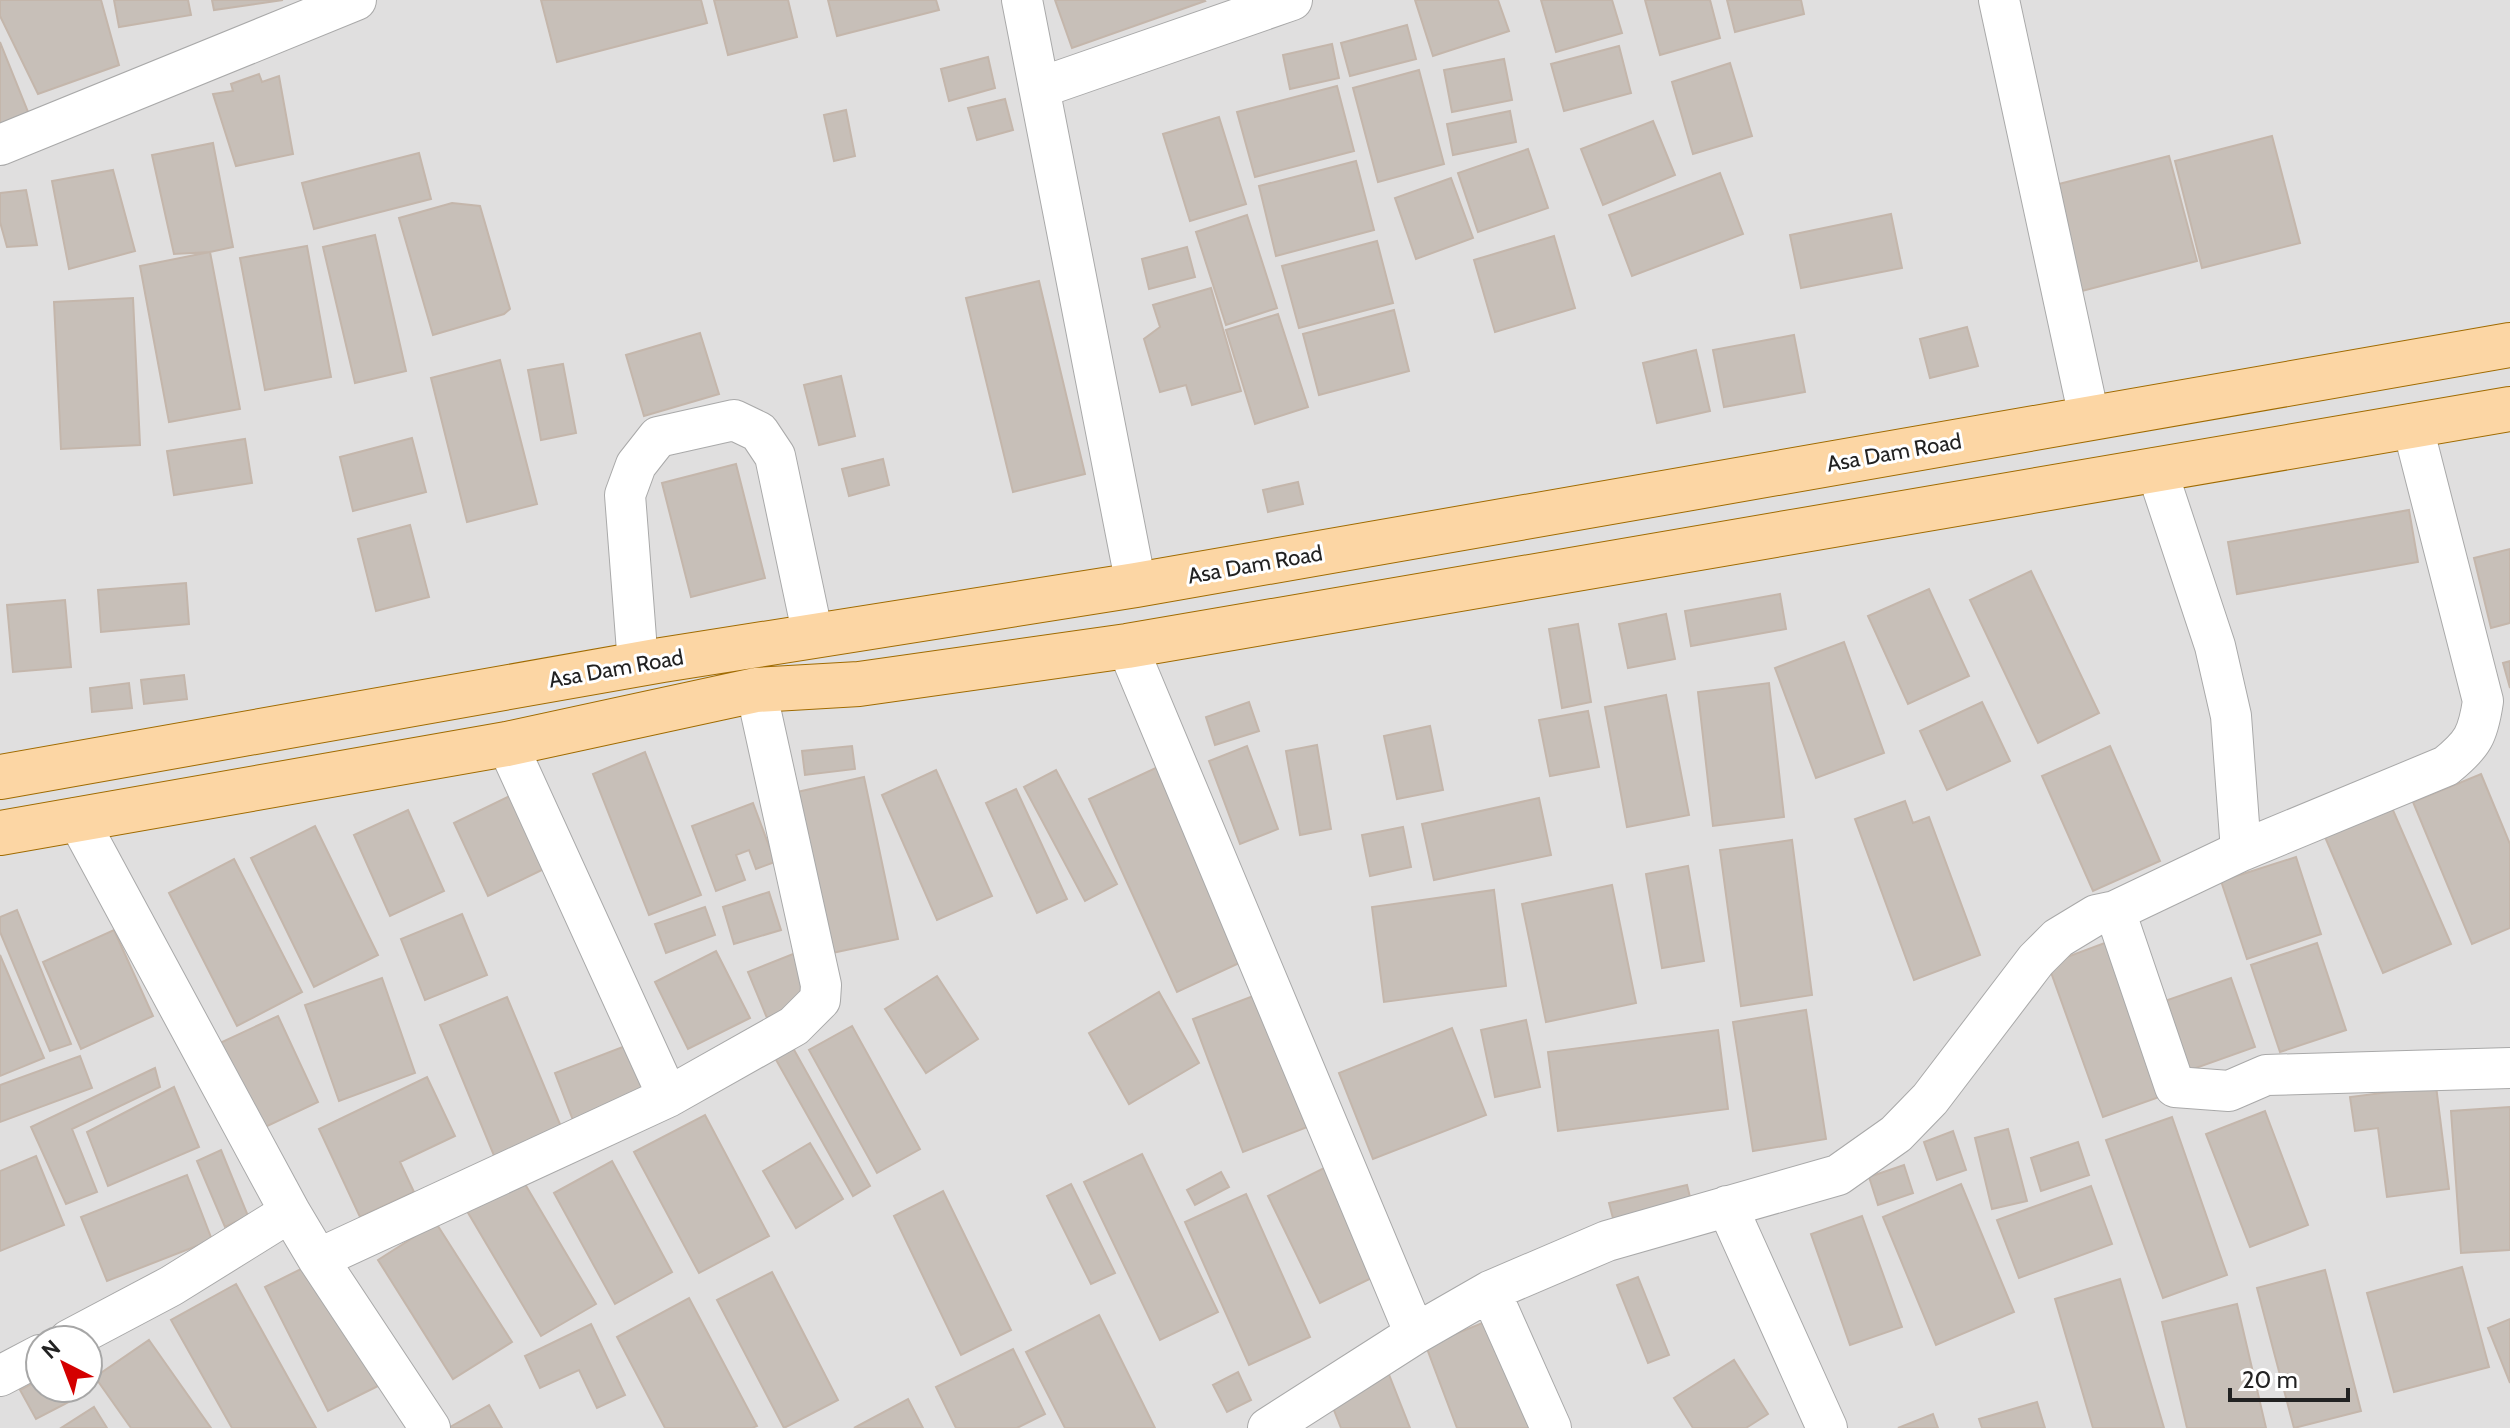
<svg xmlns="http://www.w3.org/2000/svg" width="2510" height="1428" font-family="Cabin,sans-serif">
	<rect width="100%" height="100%" fill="#f2efe9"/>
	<!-- residential -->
	<path fill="#e0dfdf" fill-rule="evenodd" d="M0 0H2510V1428H0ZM40 1340H88V1388H40Z"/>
	<!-- building -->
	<path fill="#c7bfb8" stroke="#c4b6ab" stroke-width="2" d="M0 0H101L119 65 38 94 0 16Z
		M114 0H188L191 15 119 27Z
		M212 0H283L214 10Z
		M541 0H701L707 23 557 62Z
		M714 0H788L797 37 728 55Z
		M828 0H936L939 10 837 36Z
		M1055 0H1204L1205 1 1072 48Z
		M1415 0H1498L1509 31 1433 56Z
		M1541 0H1612L1622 33 1556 52Z
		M1645 0H1710L1720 38 1660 55Z
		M1727 0H1801L1804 14 1735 32Z
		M1407 25 1416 59 1350 76 1341 43Z
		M0 42 30 117 0 128Z
		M1332 44 1339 78 1290 89 1283 55Z
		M1619 46 1631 93 1564 111 1551 64Z
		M988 57 995 88 949 101 941 69Z
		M1504 59 1512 100 1452 112 1444 70Z
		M1730 63 1752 136 1693 154 1672 82Z
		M1419 70 1444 164 1378 182 1353 88Z
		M259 74 262 82 279 76 293 154 236 166 213 94 233 91 231 84Z
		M1337 86 1354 151 1255 177 1237 112Z
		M1005 99 1013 130 977 140 968 108Z
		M846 110 855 156 834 161 824 115Z
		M1510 111 1516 142 1453 155 1447 124Z
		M1219 117 1246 204 1190 221 1163 134Z
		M1653 121 1675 175 1603 205 1581 149Z
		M2272 136 2300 243 2202 268 2175 161Z
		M213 143 233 247 210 252 174 254 152 155Z
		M1528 149 1548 208 1478 232 1458 173Z
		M419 153 431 199 314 229 302 183Z
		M2169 156 2197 261 2078 292 2051 186Z
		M1356 161 1374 230 1276 256 1259 186Z
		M113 170 135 251 69 269 52 181Z
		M1720 173 1743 234 1632 276 1609 215Z
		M1451 178 1473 238 1416 259 1395 198Z
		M26 190 37 245 7 247 0 222V193Z
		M452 203 480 206 510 309 504 314 433 335 399 218Z
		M1891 214 1902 268 1801 288 1790 235Z
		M1247 215 1277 308 1226 325 1196 232Z
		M375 235 406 371 355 383 323 247Z
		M1554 236 1575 308 1495 332 1474 260Z
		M1377 241 1393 303 1299 328 1282 266Z
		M307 246 331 377 265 390 240 258Z
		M1187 247 1195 277 1149 289 1142 259Z
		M210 252 240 409 169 422 140 266Z
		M1039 281 1085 474 1013 492 966 298Z
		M1211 288 1241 391 1192 405 1186 385 1160 392 1144 339 1160 327 1153 305Z
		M133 298 140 445 61 449 54 302Z
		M1394 310 1409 371 1319 395 1303 334Z
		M1278 314 1308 407 1255 424 1226 330Z
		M1967 327 1978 366 1930 378 1920 339Z
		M700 333 719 394 644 416 626 355Z
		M1794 335 1805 392 1724 407 1713 350Z
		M1696 350 1710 411 1657 423 1643 363Z
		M500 360 537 504 467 522 431 378Z
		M563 364 576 433 541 440 528 370Z
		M841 376 855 436 819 445 804 385Z
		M412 438 426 492 353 511 340 457Z
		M245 439 252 483 174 495 167 451Z
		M883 459 889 485 849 496 842 469Z
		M736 464 765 578 691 597 662 483Z
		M1298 482 1303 504 1268 512 1263 490Z
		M2409 510 2418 562 2237 594 2228 542Z
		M410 525 429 597 376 611 358 539Z
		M2510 549V623L2491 628 2474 558Z
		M2031 571 2099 713 2038 743 1970 600Z
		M186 583 189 624 101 632 98 590Z
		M1929 589 1969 676 1908 704 1868 616Z
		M1780 594 1786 629 1691 646 1685 611Z
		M65 600 71 667 13 672 7 605Z
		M1666 614 1675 659 1628 668 1619 624Z
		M1578 624 1591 702 1562 708 1549 629Z
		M1844 642 1884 753 1816 778 1775 668Z
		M2510 661V688L2503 663Z
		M184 675 187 699 144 704 141 680Z
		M129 683 132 708 92 712 90 688Z
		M1769 683 1784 817 1713 826 1698 692Z
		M1666 695 1689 815 1627 827 1605 707Z
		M1249 702 1259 731 1215 745 1206 717Z
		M1982 702 2010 761 1947 790 1920 731Z
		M1588 711 1599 767 1550 776 1539 720Z
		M1430 726 1443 790 1397 799 1384 736Z
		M1317 745 1331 829 1300 835 1286 751Z
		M852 746 855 769 805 775 802 751Z
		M1247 746 1278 829 1240 844 1209 761Z
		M2110 746 2160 861 2093 891 2042 776Z
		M645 752 701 895 649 915 593 774Z
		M1162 765 1250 958 1177 992 1089 799Z
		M936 770 992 896 937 920 882 795Z
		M1056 770 1117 884 1085 901 1024 787Z
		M2481 774 2510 844V928L2472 944 2413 802Z
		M864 777 898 939 832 953 797 792Z
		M1016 789 1067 899 1037 913 986 803Z
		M512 795 546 868 488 896 454 823Z
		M1539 798 1551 855 1434 880 1422 824Z
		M1905 801 1913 823 1929 817 1980 955 1914 980 1855 819Z
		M753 803 775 862 756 869 749 850 736 855 745 880 716 891 692 826Z
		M2392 808 2451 944 2383 973 2325 837Z
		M408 810 444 891 390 916 354 835Z
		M315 826 378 955 314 987 251 858Z
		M1403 827 1411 867 1370 876 1362 835Z
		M1792 840 1812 995 1741 1006 1720 850Z
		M2296 857 2321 934 2247 959 2221 881Z
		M234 859 302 992 237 1026 169 893Z
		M1688 866 1704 961 1662 968 1646 874Z
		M1612 885 1636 1003 1546 1022 1522 904Z
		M1494 890 1506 986 1384 1002 1372 907Z
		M769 892 781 930 734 944 723 907Z
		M705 907 715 935 666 953 655 924Z
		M17 910 71 1044 50 1051 0 932V917Z
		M462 914 487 975 425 1000 401 939Z
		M114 930 153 1016 81 1049 43 962Z
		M2110 941 2165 1095 2103 1117 2048 964Z
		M2317 943 2346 1030 2280 1052 2251 965Z
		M716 951 750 1018 688 1049 655 982Z
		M798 952 816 997 767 1018 748 972Z
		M0 955 44 1058 0 1076Z
		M937 976 978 1039 926 1073 885 1009Z
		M382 978 415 1073 339 1101 305 1005Z
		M2231 978 2255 1047 2179 1074 2156 1004Z
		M1159 992 1199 1063 1129 1104 1089 1033Z
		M1261 993 1310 1126 1243 1152 1193 1019Z
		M507 997 562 1129 495 1158 440 1025Z
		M1806 1010 1826 1139 1753 1151 1733 1022Z
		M278 1016 318 1102 261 1129 220 1043Z
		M1526 1020 1540 1087 1495 1097 1481 1030Z
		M852 1026 920 1149 877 1173 809 1050Z
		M1452 1028 1486 1115 1373 1159 1339 1073Z
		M1718 1030 1728 1109 1558 1131 1548 1052Z
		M633 1043 654 1099 576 1128 555 1073Z
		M793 1048 870 1186 853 1196 775 1058Z
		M80 1056 92 1088 0 1122V1085Z
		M155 1068 160 1087 72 1129 97 1192 66 1204 31 1127Z
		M427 1077 455 1136 400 1162 414 1192 360 1217 319 1129Z
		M2436 1086 2449 1189 2387 1197 2378 1128 2355 1131 2350 1097Z
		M174 1087 199 1147 108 1186 87 1132Z
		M2510 1107V1250L2461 1253 2451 1111Z
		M2265 1111 2308 1225 2250 1247 2206 1134Z
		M705 1115 769 1236 699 1273 634 1152Z
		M2172 1117 2227 1275 2163 1298 2106 1140Z
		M2008 1129 2027 1201 1992 1209 1975 1138Z
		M1953 1131 1966 1170 1937 1180 1924 1142Z
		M2078 1142 2089 1175 2041 1191 2031 1158Z
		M810 1143 843 1199 796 1228 763 1171Z
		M221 1150 248 1216 225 1227 197 1161Z
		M1142 1154 1218 1312 1160 1340 1084 1182Z
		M36 1156 64 1225 0 1251V1171Z
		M612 1161 672 1272 615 1304 554 1193Z
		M1330 1165 1382 1273 1320 1303 1268 1196Z
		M1904 1165 1913 1193 1878 1205 1869 1177Z
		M1221 1172 1229 1187 1195 1205 1187 1190Z
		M187 1175 212 1240 107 1281 81 1217Z
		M522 1179 596 1304 541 1336 467 1211Z
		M1071 1184 1115 1273 1091 1284 1047 1196Z
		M1961 1184 2014 1312 1936 1345 1883 1217Z
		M1687 1185 1692 1205 1614 1222 1609 1203Z
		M2091 1186 2112 1244 2019 1278 1997 1220Z
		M943 1191 1011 1330 961 1355 894 1216Z
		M1246 1194 1310 1337 1249 1365 1185 1222Z
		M1862 1216 1902 1327 1850 1345 1811 1234Z
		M436 1223 512 1342 453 1379 378 1260Z
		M315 1262 378 1386 328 1411 265 1287Z
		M2462 1267 2489 1367 2394 1392 2367 1293Z
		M2325 1270 2361 1411 2294 1428 2257 1288Z
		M772 1272 838 1400 784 1428 717 1300Z
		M1638 1277 1669 1355 1648 1363 1617 1285Z
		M2120 1279 2164 1428H2093L2055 1299Z
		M236 1284 316 1428H232L171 1320Z
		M689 1298 757 1426 752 1428H665L617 1337Z
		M2237 1304 2266 1428H2187L2162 1322Z
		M1099 1315 1155 1428H1065L1026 1352Z
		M1492 1319 1533 1428H1457L1426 1346Z
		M2510 1319V1383L2488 1328Z
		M591 1324 625 1395 597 1408 579 1370 540 1388 525 1356Z
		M149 1340 211 1428H131L95 1377Z
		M1013 1349 1045 1414 1017 1428H956L936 1387Z
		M1734 1360 1768 1414 1746 1428H1693L1674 1398Z
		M1238 1372 1251 1400 1227 1412 1213 1385Z
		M1388 1372 1410 1428H1341L1328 1395Z
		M40 1379V1388H78L82 1395 36 1419 20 1390Z
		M908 1399 923 1428H854Z
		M2037 1402 2045 1428H1982L1979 1419Z
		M489 1405 502 1428H450V1427Z
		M94 1407 107 1428H61Z
		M1933 1414 1938 1428H1898Z"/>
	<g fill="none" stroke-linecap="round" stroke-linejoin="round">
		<!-- minor casing -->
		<g stroke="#a9a9a9" stroke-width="42">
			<path id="minor" d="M1022 0 1136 585
				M1999 0 2089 417
				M1039 88 1292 0
				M0 145 356 0
				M1127 646 1415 1334
				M638 664 625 495 636 465 658 437 734 420 759 432 775 456 813 636
				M507 744 668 1097
				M77 818 290 1212 318 1259 430 1428
				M2241 851 2446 766C2473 744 2478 735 2483 701L2412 424
				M2115 911 2175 1087 2229 1091 2266 1075 2510 1068
				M1727 1206 1827 1428
				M318 1259 668 1097 794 1026 820 1000 821 985 756 690
				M1490 1291 1551 1428
				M69 1340 171 1286 290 1212
				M0 1376 40 1355
				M1268 1428 1415 1334 1490 1291 1607 1241 1838 1175 1896 1134 1930 1099 2036 960 2058 938 2096 915 2115 911 2241 851 2231 716 2215 646 2156 468"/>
		</g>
		<!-- major casing -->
		<g stroke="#a06b00" stroke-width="46">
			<path id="major" d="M0 777 662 660 1136 585 2510 345
				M0 833 507 744 756 690 859 684 1127 646 2510 409"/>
		</g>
		<!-- minor -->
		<use href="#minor" stroke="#fff" stroke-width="40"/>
		<!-- major -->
		<use href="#major" stroke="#fcd6a4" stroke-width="44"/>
	</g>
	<g text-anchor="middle" stroke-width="6" stroke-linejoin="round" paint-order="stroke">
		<!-- street labels -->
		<g font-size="22" fill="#222" stroke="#fff">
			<text transform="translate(1894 452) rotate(-10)" y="8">Asa Dam Road</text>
			<text transform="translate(1255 564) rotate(-10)" y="8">Asa Dam Road</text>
			<text transform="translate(616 668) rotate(-10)" y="8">Asa Dam Road</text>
		</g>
	</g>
	<!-- north arrow -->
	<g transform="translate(64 1364) rotate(318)"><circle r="38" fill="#ffffff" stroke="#a7a7a7" stroke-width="2"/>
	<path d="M0-6L14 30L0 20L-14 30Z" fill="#d40000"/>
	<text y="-12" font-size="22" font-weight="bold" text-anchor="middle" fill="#222222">N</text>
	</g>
	<!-- scale -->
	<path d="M2230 1388v12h118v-12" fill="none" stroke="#222222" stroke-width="4"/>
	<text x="2242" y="1388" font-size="24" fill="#222222" stroke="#ffffff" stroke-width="6" paint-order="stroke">20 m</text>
</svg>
